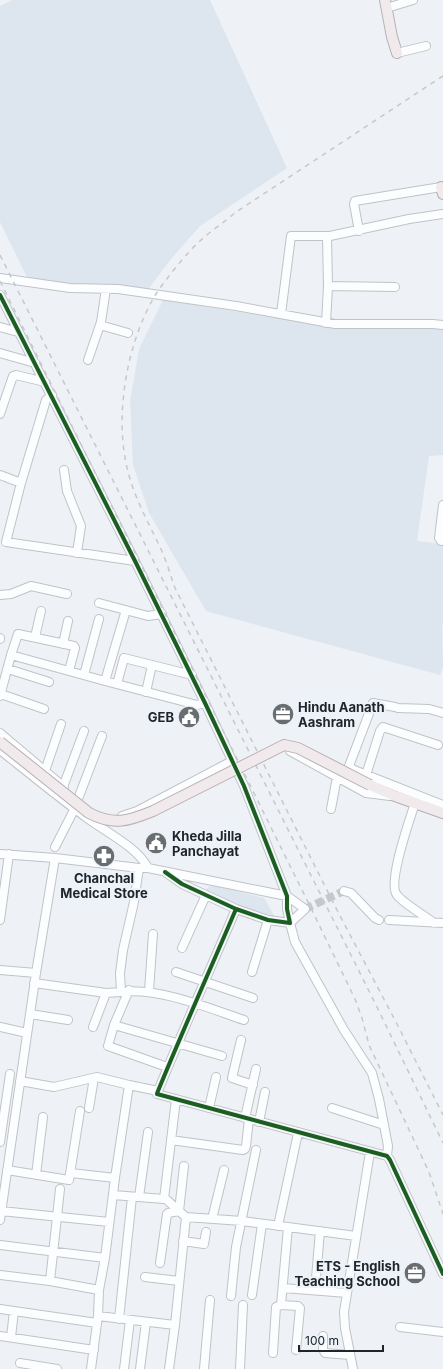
<svg xmlns="http://www.w3.org/2000/svg" width="443" height="1369" font-family="Inter,sans-serif">
	<rect width="100%" height="100%" fill="#eef2f6"/>
	<!-- built -->
	<path fill="#dde5ef" d="M12 0H210L287 168 200 226 171 259 146 292 28 279 0 222V6Z
		M163 300 334 327 443 329V455L429 456 417 541 443 544V624L442 626 443 667 440 675 206 611 149 513 133 465 130 401 139 349Z
		M212 885 264 898 276 919 209 894 210 892 206 889Z"/>
	<g fill="none" stroke-linecap="round" stroke-linejoin="round">
		<!-- minor-tunnel -->
		<path stroke="#c5c9cd" stroke-width="8" stroke-dasharray="8 4" stroke-linecap="butt" d="M305 909 344 891"/>
		<!-- minor casing -->
		<g stroke="#c0c3c6" stroke-width="10">
			<path id="minor" d="M390 7 413 0
				M397 53 426 46
				M359 231 354 204 355 201 441 187
				M0 278 70 288 118 289 146 293 236 306 335 324H433L443 325
				M328 286 395 287
				M0 295 135 561 205 703 244 786 287 896V909L290 923 268 920 236 909
				M281 314 291 236H330L409 219 443 214
				M326 323 328 286 327 237
				M100 325 128 333
				M0 327 18 332
				M0 353 35 363
				M88 360 101 322 106 289
				M0 414 13 376 16 375 45 382
				M64 470 67 491 81 526 77 553
				M0 475 21 483 6 542 135 561
				M21 483 46 400 52 395
				M443 505 439 538 441 541H443
				M0 595 11 594 31 586 67 594
				M99 603 148 616 162 614
				M35 637 41 611
				M0 639V638
				M63 644 68 621
				M11 655 18 634 74 646 75 648 69 671
				M8 669 49 682
				M84 675 99 619
				M105 681 126 610
				M117 684 124 658 192 675
				M146 692 152 665
				M1 694 44 709
				M0 696 11 655 105 681 197 705 205 703
				M443 713 429 709 398 708 395 707 373 703 349 766 354 770 443 805
				M0 733 64 787
				M0 750C29 773 57 796 87 818 106 832 137 847 148 868
				M290 751 366 793 390 796
				M45 771 61 724
				M366 775 380 731 383 727 438 745
				M63 787 84 731
				M78 799 102 736
				M415 803C410 819 387 883 397 895 403 903 425 916 434 923
				M331 809 337 777
				M122 816 137 811 232 761
				M55 847 75 808
				M0 854 55 858
				M165 872 182 884 236 909C210 970 183 1030 158 1091L157 1094 387 1156 390 1160 443 1274
				M344 891 351 893 375 918 379 920
				M287 896 305 909 290 923 295 942 344 1030 372 1073 379 1099 388 1146 387 1156
				M0 920 9 854
				M389 920 443 923
				M182 948 206 895
				M0 970 36 973
				M176 972 253 998
				M252 972 268 920
				M34 983 106 993 121 992 120 973 123 950 134 902 139 868
				M129 990 114 1025 108 1046 167 1067
				M149 991 153 934
				M121 992C158 987 209 1008 244 1020
				M30 1014 68 1020
				M114 1025 222 1056
				M0 1027 27 1033
				M93 1027 106 993
				M241 1040 232 1078 253 1085
				M20 1081 54 1087 97 1077 129 1085
				M89 1108 94 1078
				M209 1108 216 1077
				M332 1108 384 1125
				M245 1118 256 1069
				M259 1122 265 1092
				M171 1140 243 1150 245 1149 246 1146 249 1119
				M0 1142 10 1074
				M7 1170 69 1180 80 1111
				M71 1173 115 1178
				M36 1175 43 1117
				M60 1189 50 1281 99 1290 98 1316
				M113 1195 164 1199 167 1200 179 1211
				M139 1197 148 1132
				M164 1199 176 1099
				M1 1211 109 1222
				M186 1217 242 1221 356 1236
				M212 1219 224 1170
				M0 1220 36 973 55 858 139 868H148L287 896
				M278 1226 298 1133
				M183 1241 204 1244 206 1232
				M0 1245 105 1258 99 1290
				M105 1258 115 1178 129 1085 158 1091
				M160 1263 167 1214 168 1213 179 1211
				M0 1275 50 1281
				M145 1277 179 1281
				M283 1288 347 1293
				M315 1290 320 1231
				M252 1295 262 1224
				M231 1296 236 1247 256 1150
				M281 1305 298 1306 300 1308 296 1350
				M0 1309 97 1323
				M119 1319 132 1197
				M400 1327 443 1332
				M0 1336 94 1350
				M323 1336V1349L325 1353 350 1355
				M11 1337 14 1311
				M273 1353 276 1307 281 1305 288 1227
				M20 1363 57 1369
				M91 1369 98 1316 175 1325 186 1217 179 1211 184 1166
				M124 1369 130 1320
				M140 1369 146 1322
				M169 1369 175 1325
				M204 1369 210 1300
				M240 1369 243 1305
				M353 1369 345 1328 344 1312 370 1152"/>
		</g>
		<!-- major casing -->
		<g stroke="#b8afb1" stroke-width="12">
			<path id="major" d="M385 0 392 37 397 53
				M441 187 443 194
				M370 785 395 796 443 813"/>
		</g>
		<!-- minor -->
		<use href="#minor" stroke="#fcfdfe" stroke-width="8"/>
		<!-- major -->
		<use href="#major" stroke="#f1eaec" stroke-width="10"/>
		<!-- rail -->
		<path stroke="#c6c8c9" stroke-width="1.5" stroke-dasharray="5 5" stroke-linecap="butt" d="M443 76 236 212C221 225 203 236 190 251 178 264 166 279 156 294 125 345 112 425 131 482 138 504 149 524 159 545 166 559 170 574 175 588L338 912 397 1024 443 1115
			M0 255 376 1005 443 1143
			M0 281 307 900 355 999 362 1018 369 1045 429 1172 443 1214"/>
		<!-- major-bridge casing -->
		<g stroke="#b8afb1" stroke-width="12" stroke-linecap="butt">
			<path id="major-bridge" d="M0 742 89 813C114 826 129 821 153 811L284 745 298 748 370 785"/>
		</g>
		<!-- major-bridge -->
		<use href="#major-bridge" stroke="#f1eaec" stroke-width="10"/>
		<!-- cycleway casing -->
		<g stroke="#ebf2fa" stroke-width="6">
			<path id="cycleway" d="M0 295 135 561 205 703 244 786 287 896V909L290 923 268 920 236 909
				M165 872 182 884 236 909C210 970 183 1030 158 1091L157 1094 387 1156 390 1160 443 1274"/>
		</g>
		<!-- cycleway -->
		<use href="#cycleway" stroke="#1b5e20" stroke-width="4"/>
	</g>
	<!-- icons -->
	<defs>
		<g id="office-disc" transform="scale(1.15)"><circle r="9.5" fill="#696d70" stroke="#ebf2fa"/><path d="M-6-3h4V-5.5h4V-3h4V5H-6ZM-1-4.5V-3h2v-1.5ZM-6 0V1H6V0Z" fill="#fff"/></g>
		<g id="civic-disc" transform="scale(1.15)"><circle r="9.5" fill="#696d70" stroke="#ebf2fa"/><path d="M-.6-6.5H3V-4.5H.6V-3L4-1V1h2V6H-6V1h2V-1L-.6-3ZM-1.2 2.5V6h2.4V2.5Z" fill="#fff"/></g>
		<g id="pharmacy-disc" transform="scale(1.15)"><circle r="9.5" fill="#696d70" stroke="#ebf2fa"/><path d="M-2-6h4v4h4v4h-4v4h-4v-4h-4v-4h4Z" fill="#fff"/></g>
	</defs>
	<g fill-rule="evenodd">
		<use href="#office-disc" x="283" y="714"/>
		<use href="#civic-disc" x="189" y="717"/>
		<use href="#civic-disc" x="156" y="843"/>
		<use href="#pharmacy-disc" x="104" y="856"/>
		<use href="#office-disc" x="415" y="1273"/>
	</g>
	<g text-anchor="middle" stroke-width="4" stroke-linejoin="round" paint-order="stroke">
		<!-- poi labels -->
		<g font-size="13" font-weight="bold" fill="#222528" stroke="#ebf2fa" text-anchor="start">
			<text x="298" y="712">Hindu Aanath<tspan x="298" dy="15">Aashram</tspan></text>
			<text x="174" y="722" text-anchor="end">GEB</text>
			<text x="172" y="841">Kheda Jilla<tspan x="172" dy="15">Panchayat</tspan></text>
			<text x="104" y="883" text-anchor="middle">Chanchal<tspan x="104" dy="15">Medical Store</tspan></text>
			<text x="400" y="1271" text-anchor="end">ETS - English<tspan x="400" dy="15">Teaching School</tspan></text>
		</g>
	</g>
	<!-- scale -->
	<path d="M299 1345v6h84v-6" fill="none" stroke="#222528" stroke-width="2"/>
	<text x="305" y="1345" font-size="12" fill="#222528" stroke="#ebf2fa" stroke-width="3" paint-order="stroke">100 m</text>
</svg>
